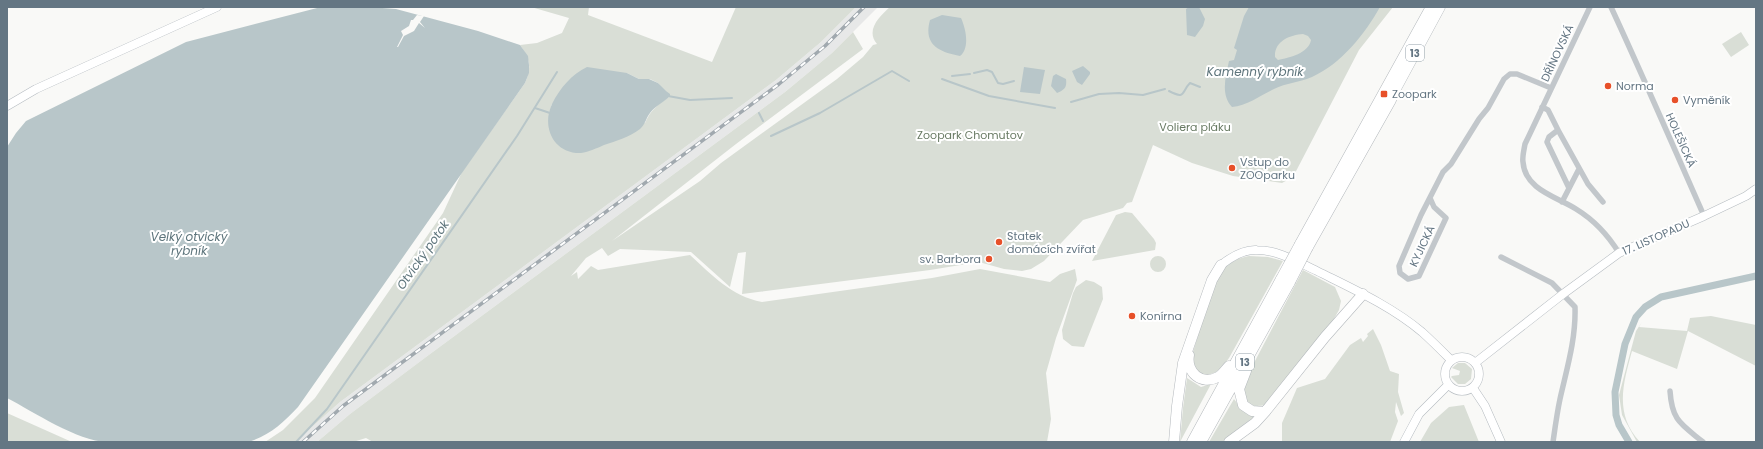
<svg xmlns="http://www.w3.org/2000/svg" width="1763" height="449" font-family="Poppins,sans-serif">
	<rect width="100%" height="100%" fill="#f9f9f7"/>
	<!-- built -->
	<path fill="#e7e8e8" d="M856 7H878L832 53 785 92 426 357 350 414 317 442H295L340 402 776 80 821 42Z"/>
	<!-- green -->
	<path fill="#d9ded6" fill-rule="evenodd" d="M531 7H589L588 15 712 62 736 7H856L821 42 776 80 340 402 295 442H265L283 430 315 398 443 213 462 172 525 83C532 67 530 59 520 45L537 43 562 33 569 18ZM627 73 639 79H650L658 83 669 97C658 104 650 111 645 123L549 125V113L552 104Z
		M890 7H1393L1359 50 1293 177 1282 183 1233 176 1192 163 1153 145 1132 202 1127 203 1123 208 1083 220 1044 261 1031 269 1022 271 1004 269 979 262 930 270 742 294 746 252 738 253 730 287 691 252 620 249 608 256 602 248 586 258 571 276 577 272 578 279 591 266 598 270 690 255C712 275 731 296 762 302L932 278 980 269 1050 282 1060 274 1075 269 1077 280 1056 338 1046 373 1051 419 1047 442H373L366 438 353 442H317L350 414 426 357 785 92 832 53 853 32 863 49 736 144 612 241 700 181 721 163 837 79 863 57 873 45 877 44C865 30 880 16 890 7Z
		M1741 32 1749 45 1731 57 1722 44Z
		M1125 212 1132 213 1154 239 1156 243 1155 250 1092 261 1116 215Z
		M1150 264a8 8 0 1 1 16 0a8 8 0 1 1-16 0Z
		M1249 256 1268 257 1283 261 1229 358C1221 369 1215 376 1201 375L1191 363 1193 352C1200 331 1211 285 1224 268 1230 261 1240 258 1249 256Z
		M1303 270 1335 287 1341 301 1339 310 1331 324 1265 405C1244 410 1242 395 1246 378Z
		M1086 280 1094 282 1102 287 1103 299 1084 347 1072 346 1063 339 1062 330 1073 293 1076 287Z
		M1711 316 1756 325V366L1688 331 1677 369 1632 351C1623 384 1614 414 1640 442H1637L1622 415 1619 395 1636 331 1642 322 1639 327 1687 331 1690 318Z
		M1373 329 1381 345 1390 371 1399 374 1398 392 1404 413 1401 416 1396 402 1395 412 1398 421 1390 442H1282V423L1297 388 1325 379 1350 345 1361 338 1363 342 1368 336 1367 334Z
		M1458 363H1465L1472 369 1471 379 1465 384H1458L1451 377 1452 376 1459 375 1460 371 1452 368Z
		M1187 378 1201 387 1211 384 1180 442 1183 408Z
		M1234 399 1240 407 1254 417 1222 442H1209Z
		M1464 405 1479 442H1420L1431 423 1449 407Z
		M7 413 72 442H7Z"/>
	<!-- water -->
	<path fill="#b8c6c9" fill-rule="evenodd" d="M321 7H369L396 9 478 31 520 45 528 56 529 65V73L525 83 298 407C283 423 269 436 248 442H107C77 441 34 412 7 398V147L16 133 26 121 186 42Z
		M1189 7H1199L1205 19 1203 26 1195 37 1187 35 1186 9Z
		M1249 7H1380C1365 34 1341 64 1312 77 1300 82 1286 83 1274 89 1261 95 1247 106 1232 107 1220 94 1226 76 1229 61L1234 60 1237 50 1234 48 1244 16ZM1303 34 1308 36 1311 40C1309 53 1289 58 1278 60L1275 57C1274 41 1290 35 1303 34Z
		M942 15 961 18C966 29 970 48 960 56 939 52 923 45 930 20Z
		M1083 66 1090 72V74L1082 85 1077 82 1072 71Z
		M587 67 627 73 639 79H649L658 83 666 91 670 94V96C664 102 655 106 650 113 646 118 645 125 640 129 630 137 616 141 604 145 597 148 589 152 581 153 554 154 541 127 552 104 560 88 572 74 587 67Z
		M1024 67 1045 70 1040 94 1020 92Z
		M1056 74 1066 79C1067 87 1065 90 1057 93L1051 86 1053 76Z"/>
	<!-- pier -->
	<path fill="#f9f9f7" d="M417 15 424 16 420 22 425 28 419 23 414 31 404 36 398 47H397L403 35 401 31 409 26 411 20H413Z"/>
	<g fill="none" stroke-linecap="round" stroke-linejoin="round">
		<!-- stream -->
		<path stroke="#b8c6c9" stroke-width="2" d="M974 73 987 70 992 72 998 83 1003 84 1014 81
			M952 76 970 74
			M942 79 989 96 1055 108
			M1169 91C1186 100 1181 92 1190 83L1200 87
			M668 96 690 100 732 98
			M1071 102 1099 94 1119 93 1143 95 1165 89
			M535 108 550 113
			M759 113 763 121
			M771 136 820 113 892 71 909 81
			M296 442 327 409 517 136 557 72"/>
		<!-- canal -->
		<path stroke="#b8c6c9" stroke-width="7" d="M1629 442 1619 425 1616 415 1615 392 1625 344 1636 317 1645 307 1661 297 1756 276"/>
		<!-- secondary casing -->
		<g stroke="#b5bbc0" stroke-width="9">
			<path id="secondary" d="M7 106 36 89 217 7
				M1221 265C1231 257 1243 249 1257 250 1278 250 1298 262 1317 271 1353 289 1391 306 1422 332 1432 341 1442 351 1451 360
				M1445 374a17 17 0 1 1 34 0a17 17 0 1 1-34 0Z
				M1475 363 1563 294 1619 253 1704 216 1746 196 1756 189
				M1473 388 1485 406 1501 442
				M1404 442 1419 414 1448 385"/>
		</g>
		<!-- highway casing -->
		<g stroke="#b3b8bc" stroke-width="11">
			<path id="highway" d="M1300 244 1431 7
				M1308 247 1391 100 1393 94 1440 7
				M1189 355C1186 372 1201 386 1218 377 1222 375 1226 369 1229 366
				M1246 371 1239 389 1243 405 1252 411 1265 412
				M1174 442 1177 406 1183 363 1212 280 1221 265
				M1192 442 1281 279
				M1201 442 1290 282
				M1229 442 1255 423 1265 412 1325 337 1363 294"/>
		</g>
		<!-- street -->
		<path stroke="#c2c7cb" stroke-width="5.5" d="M1590 7 1525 144C1524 150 1522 157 1523 162 1525 190 1557 197 1576 209 1594 220 1608 235 1619 253
			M1611 7C1643 76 1673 146 1704 216
			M1542 107 1548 110 1558 130
			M1569 188 1547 142 1549 137 1558 130 1588 184 1603 202
			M1430 198 1434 207 1446 218 1419 276 1408 279 1400 273 1399 266 1421 215 1443 172 1451 164 1479 119 1488 108 1504 79 1510 74H1517L1551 88
			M1562 202 1579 169
			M1501 257 1552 283 1575 307C1576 339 1567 368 1560 399 1557 413 1555 428 1553 442
			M1670 391C1672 421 1681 424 1703 442"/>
		<!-- secondary -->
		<use href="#secondary" stroke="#fff" stroke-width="8"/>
		<!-- highway -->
		<use href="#highway" stroke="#fff" stroke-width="10"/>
		<!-- rail casing -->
		<g stroke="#a1a9af" stroke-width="3.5">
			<path id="rail" d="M303 442 343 406 779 84 825 46 864 7"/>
		</g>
		<!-- rail -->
		<use href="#rail" stroke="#fff" stroke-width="2" stroke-dasharray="6" stroke-linecap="butt"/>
		<!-- highway-bridge casing -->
		<g stroke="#b3b8bc" stroke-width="11" stroke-linecap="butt">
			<path id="highway-bridge" d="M1281 279 1300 244
				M1290 282 1308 247"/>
		</g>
		<!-- highway-bridge -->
		<use href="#highway-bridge" stroke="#fff" stroke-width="10"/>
	</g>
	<!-- markers -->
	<g fill="#e75029" stroke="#fff" stroke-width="1.5">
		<circle cx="1608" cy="86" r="4"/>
		<rect x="1380" y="90" width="8" height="8" rx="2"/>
		<circle cx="1675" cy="100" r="4"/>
		<circle cx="1232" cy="168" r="4"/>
		<circle cx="999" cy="242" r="4"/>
		<circle cx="989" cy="259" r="4"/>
		<circle cx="1132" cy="316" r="4"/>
	</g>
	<g text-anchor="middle" stroke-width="4" stroke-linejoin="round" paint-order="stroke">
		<!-- shield labels -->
		<g fill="#fff" stroke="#929fa8" stroke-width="1">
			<rect x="1406" y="45" width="18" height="16" rx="3"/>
			<rect x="1236" y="354" width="18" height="16" rx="3"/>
		</g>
		<g font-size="10" font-weight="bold" fill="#647683">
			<text x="1415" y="57">13</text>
			<text x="1245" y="366">13</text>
		</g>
		<!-- street labels -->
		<g font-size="11" fill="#647683" stroke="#fff">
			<text transform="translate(1557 53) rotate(-65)" y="4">DŘÍNOVSKÁ</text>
			<text transform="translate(1681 140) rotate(66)" y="4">HOLEŠICKÁ</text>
			<text transform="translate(1656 237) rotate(-24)" y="4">17. LISTOPADU</text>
			<text transform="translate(1422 246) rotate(-65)" y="4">KYJICKÁ</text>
		</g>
		<!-- poi labels -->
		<g font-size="11" fill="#647683" stroke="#fff" text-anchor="start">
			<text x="1616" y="90">Norma</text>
			<text x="1392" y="98">Zoopark</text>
			<text x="1683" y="104">Vyměník</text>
			<text x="1240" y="166">Vstup do<tspan x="1240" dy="13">ZOOparku</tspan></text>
			<text x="1007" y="240">Statek<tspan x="1007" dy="13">domácích zvířat</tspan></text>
			<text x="981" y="263" text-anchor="end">sv. Barbora</text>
			<text x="1140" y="320">Konírna</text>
		</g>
		<!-- park labels -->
		<g font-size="11" fill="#687a63" stroke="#fff">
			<text x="1195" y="131">Voliera pláku</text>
			<text x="970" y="139">Zoopark Chomutov</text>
		</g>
		<!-- water labels -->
		<g font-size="12" font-style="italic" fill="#5e757c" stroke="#fff">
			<text x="1255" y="76">Kamenný rybník</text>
			<text x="189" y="241">Velký otvický<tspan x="189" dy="14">rybník</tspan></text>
			<text transform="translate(423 255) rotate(-55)" y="4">Otvický potok</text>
		</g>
	</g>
	<!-- border -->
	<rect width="1763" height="449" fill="none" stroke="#647683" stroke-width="16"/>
</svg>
